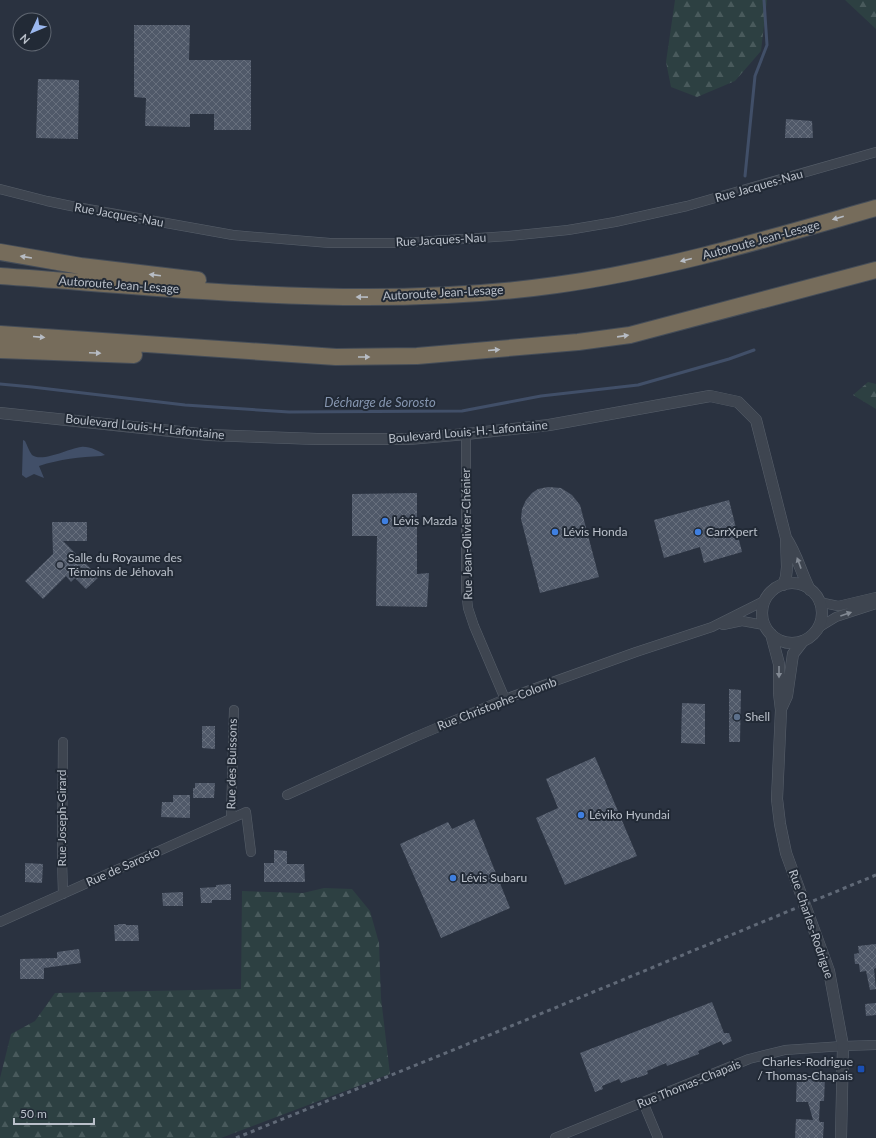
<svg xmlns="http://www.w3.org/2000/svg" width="876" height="1138" font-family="Lato,sans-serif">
	<defs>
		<pattern id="forest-firs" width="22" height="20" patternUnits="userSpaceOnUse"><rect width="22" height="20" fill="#2d4042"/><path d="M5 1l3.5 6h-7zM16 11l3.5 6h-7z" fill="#495a5c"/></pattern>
		<pattern id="building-cross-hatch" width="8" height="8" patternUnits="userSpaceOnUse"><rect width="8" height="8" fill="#505969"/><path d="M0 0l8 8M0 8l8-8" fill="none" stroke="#676f7d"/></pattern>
	</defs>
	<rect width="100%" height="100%" fill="#2a3240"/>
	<!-- forest -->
	<path fill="url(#forest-firs)" d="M675 0H767L761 51 735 81 697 97 671 87 666 62Z
		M845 0H876V29Z
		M868 382 876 384V409L853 395Z
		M324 888 352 889 370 911 379 943 381 998 390 1074 221 1138H0V1078L11 1034 35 1021 55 993 241 989 242 891 303 893Z"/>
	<!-- water -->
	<path fill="#414f68" d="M23 440 25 441C27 445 29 451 32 455 42 463 70 448 81 447 89 446 99 451 105 455L101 456C80 457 60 459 39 466L44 478 34 474 26 478 22 475Z"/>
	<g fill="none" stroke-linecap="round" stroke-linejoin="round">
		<!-- stream -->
		<path stroke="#414f68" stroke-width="3" d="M745 176 755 76 767 45 764 0
			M0 384 32 387 185 405 289 412 462 411 541 396 638 385 729 359 754 350"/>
	</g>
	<!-- building -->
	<path fill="url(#building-cross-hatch)" d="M134 25H190L189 60H251V130H214V114H190V127L145 126 146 98 134 97Z
		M38 79 79 80 78 139 36 138Z
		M786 119 812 121 813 138H785Z
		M548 487 561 488 572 495 580 505 599 577 540 593 521 519 522 509 526 500 532 493 538 489Z
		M417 493V574L429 573 427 607 376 606 377 536H352V494Z
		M729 500 742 552 704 563 700 547 664 558 654 520Z
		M52 522H87V541H63L99 577 86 589 75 578 71 582 66 576 43 599 25 581 53 554Z
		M729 689 741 690 740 742H729Z
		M682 703 705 704V744L681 743Z
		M202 726H215V749L202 748Z
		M595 757 637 856 565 885 536 818 558 808 546 779Z
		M195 783H215L214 798H193V788H195Z
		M173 795H190V818L161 817 162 802H173Z
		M474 819 510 908 441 938 400 844 448 822 452 829Z
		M274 850 287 851V864H304L305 882H264V863H274Z
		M25 863 43 864 42 883 25 882Z
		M231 884V900H212V903H201L200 888 216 887V885Z
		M183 892V906H163L162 893Z
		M118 924H126V925H138L139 941H115L114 925H118Z
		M876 944V968L874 969 876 989 870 990 866 971 860 972 859 964H855L854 954 859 953 858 946Z
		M79 949 81 963 44 968V979H20V959L57 958V952Z
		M712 1002 724 1033H729L732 1041 723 1045 721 1041 698 1051 699 1054 667 1066 666 1063 647 1071 648 1074 637 1078V1077L621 1083 619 1079 602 1086 603 1089 595 1092 580 1053Z
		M876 1003V1015L866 1016 865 1004Z
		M797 1074 820 1075V1077H825L824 1101H820L819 1120 820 1122H824L823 1138H795L796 1119 813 1120 808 1102H796Z"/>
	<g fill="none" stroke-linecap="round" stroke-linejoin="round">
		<!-- minor casing -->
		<g stroke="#58606b" stroke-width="10">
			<path id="minor" d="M0 189 47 201 71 206 233 235 330 243H402L509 236 568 230 615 222 687 206 876 152
				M466 434V589L468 608 474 626 505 699
				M819 602 838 606 876 597
				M723 625 742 621 764 625
				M818 628 836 617 876 604
				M63 742 62 860 63 894
				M287 795 415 737 505 699 636 652 712 627 764 601
				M231 818 234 710
				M0 922 246 812 251 852
				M643 1102 658 1138
				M555 1138 749 1059 785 1050 843 1046 876 1045"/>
		</g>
		<!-- tertiary casing -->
		<g stroke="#58606b" stroke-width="12">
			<path id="tertiary" d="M0 413 209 435 317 439H409L466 434 549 425 710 396 738 402 756 420 786 538 787 567 786 577 783 585
				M786 538C797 554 801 573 810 590
				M762 613a30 30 0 1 1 60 0a30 30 0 1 1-60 0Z
				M771 634 779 664V693L781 710 777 799 780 824 786 853 829 971 843 1046 841 1138
				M781 709 787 696 793 654 803 641"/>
		</g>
		<!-- motorway casing -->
		<g stroke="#454d58" stroke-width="18">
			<path id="motorway" d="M0 252 81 266 198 280
				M0 276C184 289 372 311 556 285 665 270 770 238 876 208
				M0 334 336 357 417 356 578 342 630 335 876 270
				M0 350 134 355"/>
		</g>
		<!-- minor -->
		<use href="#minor" stroke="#3e4550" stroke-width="9"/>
		<!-- tertiary -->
		<use href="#tertiary" stroke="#3e4550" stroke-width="11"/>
		<!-- motorway -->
		<use href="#motorway" stroke="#766c5b" stroke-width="16"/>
		<!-- rail -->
		<path stroke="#606977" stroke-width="3" stroke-dasharray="4 4" stroke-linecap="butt" d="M236 1138 458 1048 876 875"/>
	</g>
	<!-- one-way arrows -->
	<defs><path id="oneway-solid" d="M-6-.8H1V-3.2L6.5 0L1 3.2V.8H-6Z"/></defs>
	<g fill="#b7bcc4">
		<use href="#oneway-solid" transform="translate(838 218) rotate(164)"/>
		<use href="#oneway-solid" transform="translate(26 257) rotate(-171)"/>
		<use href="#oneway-solid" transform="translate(686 260) rotate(166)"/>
		<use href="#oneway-solid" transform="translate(155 275) rotate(-173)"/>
		<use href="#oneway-solid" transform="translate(362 297) rotate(-179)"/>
		<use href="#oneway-solid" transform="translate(623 336) rotate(-8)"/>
		<use href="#oneway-solid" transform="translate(39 337) rotate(5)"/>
		<use href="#oneway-solid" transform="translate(494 350) rotate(-5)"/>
		<use href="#oneway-solid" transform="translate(95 353) rotate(2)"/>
		<use href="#oneway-solid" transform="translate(364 357)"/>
	</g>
	<g fill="#828993">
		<use href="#oneway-solid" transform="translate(799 563) rotate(-110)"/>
		<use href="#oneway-solid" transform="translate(846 614) rotate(-19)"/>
		<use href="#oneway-solid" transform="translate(779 672) rotate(90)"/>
	</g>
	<!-- markers -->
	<g fill="#3f7fe0" stroke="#222a36" stroke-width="1.5">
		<circle cx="385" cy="521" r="4"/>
		<circle cx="555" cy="532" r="4"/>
		<circle cx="698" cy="532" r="4"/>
		<circle cx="581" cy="815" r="4"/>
		<circle cx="453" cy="878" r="4"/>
	</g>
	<circle fill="#6b7280" stroke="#222a36" stroke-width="1.5" cx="60" cy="565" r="4"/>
	<circle fill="#5c6f8a" stroke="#222a36" stroke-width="1.5" cx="737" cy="717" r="4"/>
	<rect fill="#1a4fb4" stroke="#222a36" stroke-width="1.5" x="857" y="1065" width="8" height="8" rx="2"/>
	<g text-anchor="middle" stroke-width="4" stroke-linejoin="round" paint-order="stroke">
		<!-- street labels -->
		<g font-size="12" fill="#bac0ca" stroke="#222a36">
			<text transform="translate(759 186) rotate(-16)" y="4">Rue Jacques-Nau</text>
			<text transform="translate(119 215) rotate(10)" y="4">Rue Jacques-Nau</text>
			<text transform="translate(441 240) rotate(-3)" y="4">Rue Jacques-Nau</text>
			<text transform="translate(761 240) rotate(-15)" y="4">Autoroute Jean-Lesage</text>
			<text transform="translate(119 285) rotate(4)" y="4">Autoroute Jean-Lesage</text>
			<text transform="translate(443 293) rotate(-3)" y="4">Autoroute Jean-Lesage</text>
			<text transform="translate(145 427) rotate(6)" y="4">Boulevard Louis-H.-Lafontaine</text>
			<text transform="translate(468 432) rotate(-5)" y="4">Boulevard Louis-H.-Lafontaine</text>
			<text transform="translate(467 534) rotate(-91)" y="4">Rue Jean-Olivier-Chénier</text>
			<text transform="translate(497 704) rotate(-21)" y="4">Rue Christophe-Colomb</text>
			<text transform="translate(232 764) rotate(-89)" y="4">Rue des Buissons</text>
			<text transform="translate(62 818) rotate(-90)" y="4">Rue Joseph-Girard</text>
			<text transform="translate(123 867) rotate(-24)" y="4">Rue de Sarosto</text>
			<text transform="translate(811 924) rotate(71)" y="4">Rue Charles-Rodrigue</text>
			<text transform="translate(689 1084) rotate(-22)" y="4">Rue Thomas-Chapais</text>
		</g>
		<!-- poi labels -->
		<g font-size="12" fill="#bac0ca" stroke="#222a36" text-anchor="start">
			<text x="393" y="525">Lévis Mazda</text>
			<text x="563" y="536">Lévis Honda</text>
			<text x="706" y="536">CarrXpert</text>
			<text x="68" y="562">Salle du Royaume des<tspan x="68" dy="14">Témoins de Jéhovah</tspan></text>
			<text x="745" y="721">Shell</text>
			<text x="589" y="819">Léviko Hyundai</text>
			<text x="461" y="882">Lévis Subaru</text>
			<text x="853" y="1066" text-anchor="end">Charles-Rodrigue<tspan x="853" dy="14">/ Thomas-Chapais</tspan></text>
		</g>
		<!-- water labels -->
		<g font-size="13" font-style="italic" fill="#8595af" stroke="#222a36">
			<text x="380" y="407">Décharge de Sorosto</text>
		</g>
	</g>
	<!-- north arrow -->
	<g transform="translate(32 32) rotate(226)"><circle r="19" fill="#222a36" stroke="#5f6671"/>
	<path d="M0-3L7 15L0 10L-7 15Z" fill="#9bb8ef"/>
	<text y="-6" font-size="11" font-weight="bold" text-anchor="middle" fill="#bac0ca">N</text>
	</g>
	<!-- scale -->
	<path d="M14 1118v6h80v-6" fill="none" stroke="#bac0ca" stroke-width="2"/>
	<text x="20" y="1118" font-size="12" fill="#bac0ca" stroke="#222a36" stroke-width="3" paint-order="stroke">50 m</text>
</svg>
